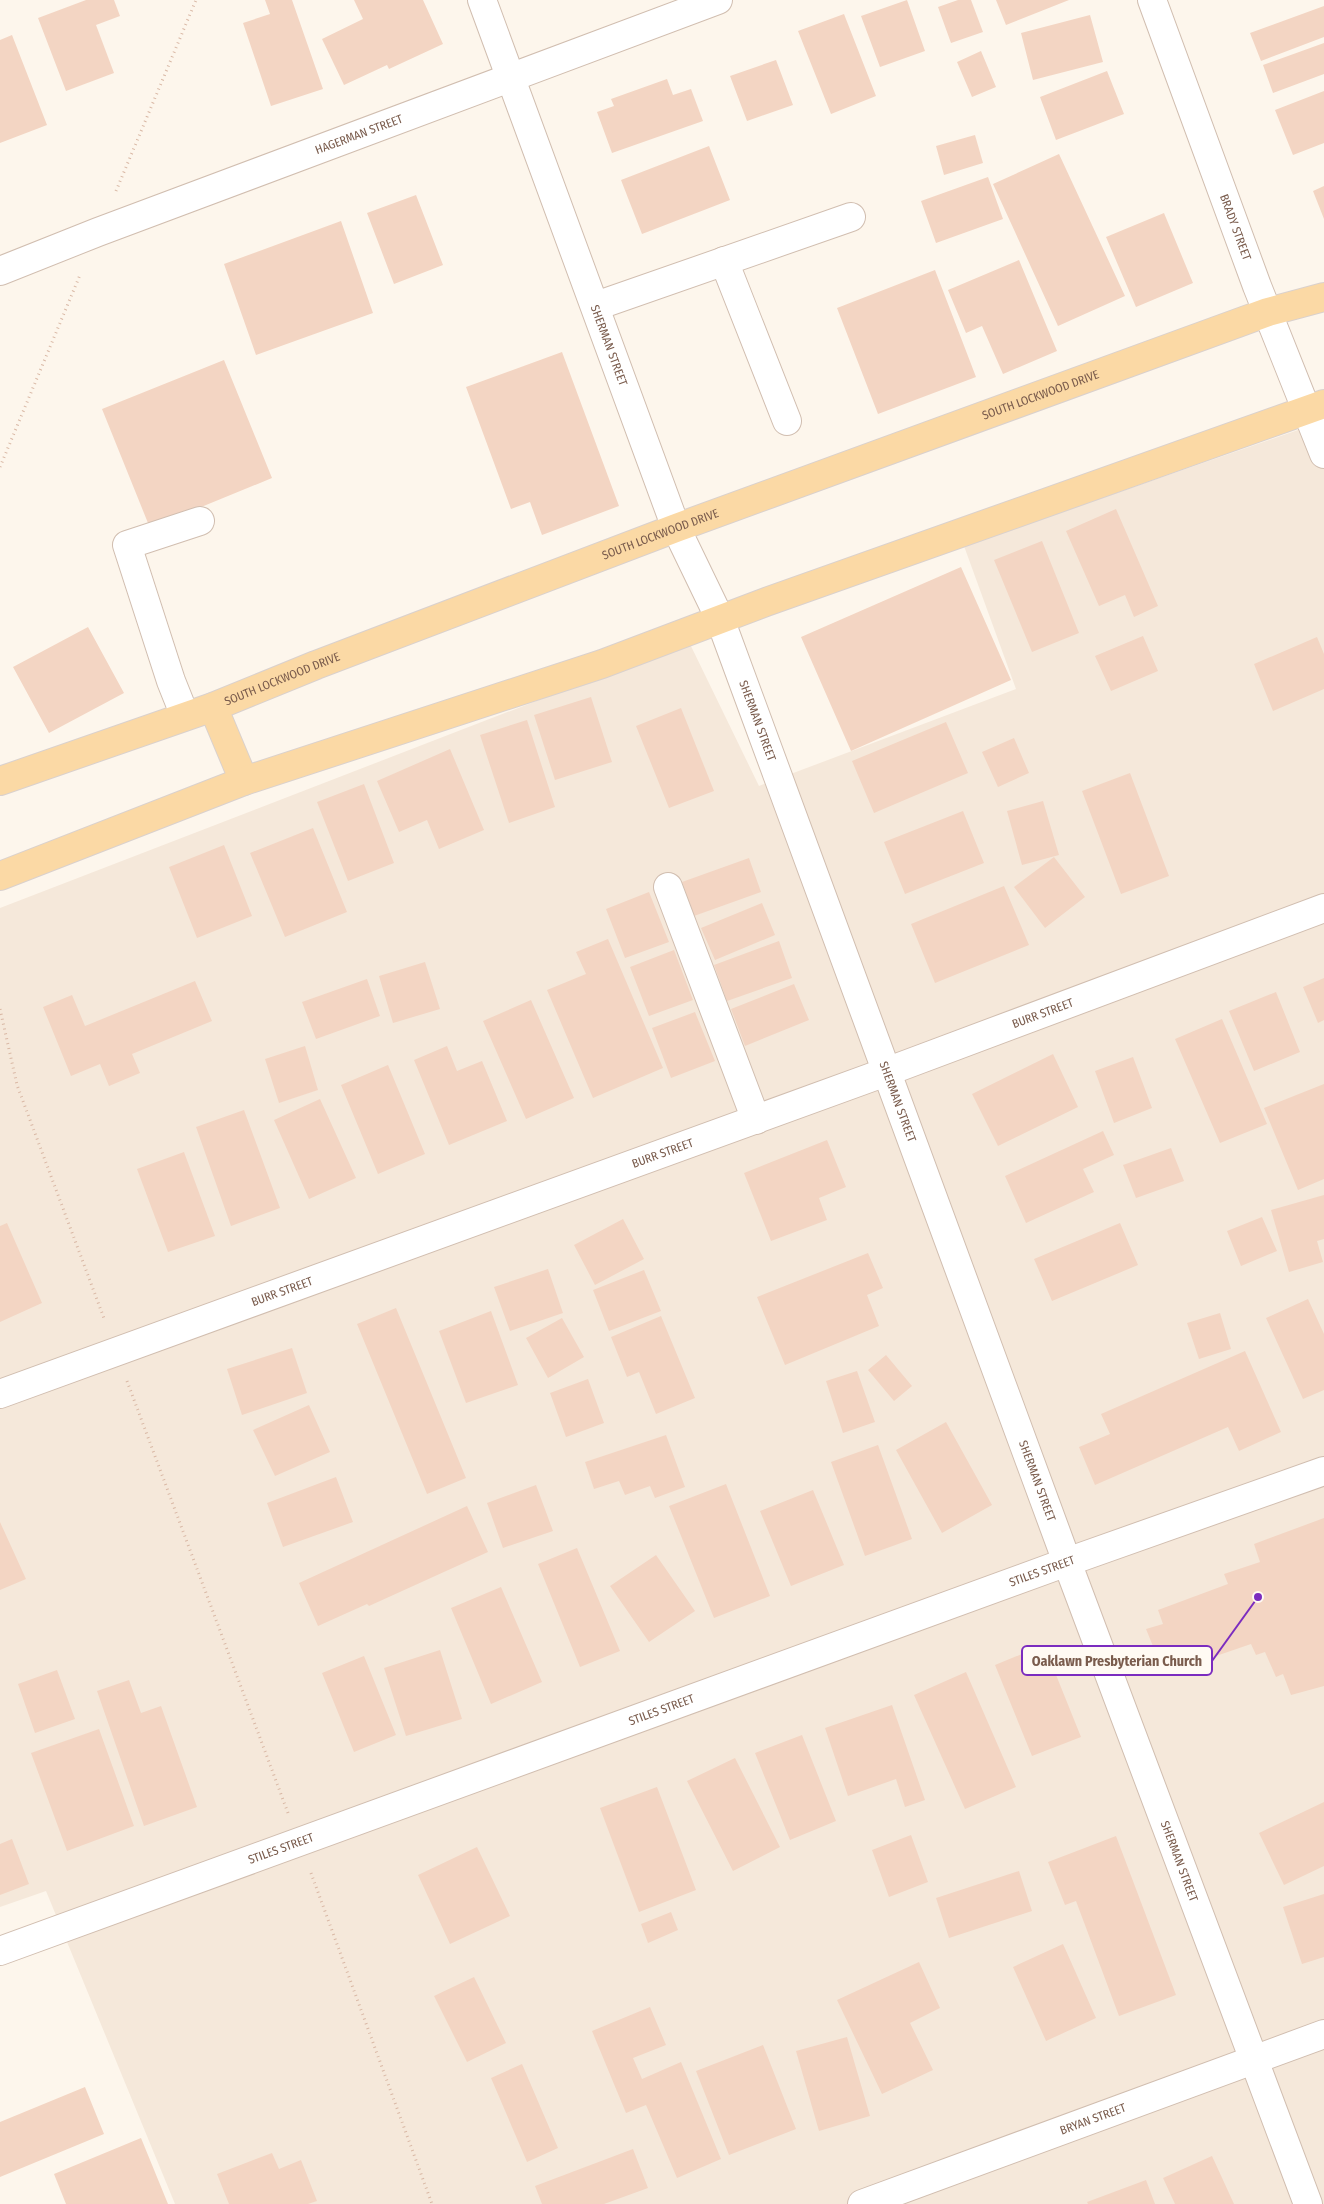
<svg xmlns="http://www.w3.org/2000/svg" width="1324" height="2204" font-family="'Fira Sans Condensed',sans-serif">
	<rect width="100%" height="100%" fill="#fdf6ec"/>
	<!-- residential -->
	<path fill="#f5e8da" d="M1324 421V2204H175L46 1891 0 1907V908L689 642 759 786 1016 689 964 546Z"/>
	<!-- building -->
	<path fill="#f3d5c3" d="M86 0H114L120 16 96 25 114 73 66 91 38 18Z
		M265 0H292L323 89 271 106 243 23 270 14Z
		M354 0H423L443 44 389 69 387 65 344 85 322 39 363 19Z
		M907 0 925 51 880 67 861 16Z
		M958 0H971L983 32 951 43 938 7Z
		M996 0H1069L1006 25Z
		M1324 6V37L1261 61 1250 33Z
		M844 14 876 96 831 114 798 31Z
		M1090 15 1103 62 1033 80 1021 33Z
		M12 35 47 125 0 143V40Z
		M1324 43V74L1273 93 1263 65Z
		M981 51 996 87 972 97 957 62Z
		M776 60 793 105 747 121 730 76Z
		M1107 71 1124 114 1056 140 1040 97Z
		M667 79 673 95 691 89 703 121 612 153 597 112 614 106 611 99Z
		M1324 91V143L1293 155 1275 110Z
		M975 135 983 163 944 175 936 146Z
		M709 146 730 200 642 234 621 180Z
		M1059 154 1125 296 1058 326 993 184Z
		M988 177 1003 219 936 243 921 201Z
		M1324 186V219L1313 191Z
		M416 195 443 265 394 284 367 213Z
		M1164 213 1193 283 1136 307 1106 237Z
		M341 221 373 313 256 355 224 264Z
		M1019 260 1057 351 1003 374 982 326 966 333 948 290Z
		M935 270 976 377 878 414 837 308Z
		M562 352 619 506 542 535 530 502 511 509 466 387Z
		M224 360 272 478 150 528 102 409Z
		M1116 509 1158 606 1134 617 1125 595 1099 606 1066 531Z
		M1042 541 1079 633 1032 652 994 560Z
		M961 567 1011 680 851 751 801 637Z
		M88 627 124 693 49 733 13 667Z
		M1143 636 1158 671 1111 691 1095 656Z
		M1317 637 1324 654V689L1273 711 1254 664Z
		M591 697 612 762 555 780 534 715Z
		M681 708 714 791 669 808 636 726Z
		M527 720 555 807 509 823 480 735Z
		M946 722 968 773 874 813 852 761Z
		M1014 738 1029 773 998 787 982 752Z
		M450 749 484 830 439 849 427 820 399 832 377 781Z
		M1130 773 1169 876 1121 894 1082 791Z
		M364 784 394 863 348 881 317 802Z
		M1043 801 1059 855 1022 865 1007 811Z
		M963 811 984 863 905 894 884 842Z
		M313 828 347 912 285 937 250 853Z
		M224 845 252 916 197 938 169 867Z
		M1054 857 1085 897 1045 928 1014 887Z
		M749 858 761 892 694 916 682 882Z
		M1004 886 1029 945 935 983 911 924Z
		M649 892 669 942 625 958 606 909Z
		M762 903 775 935 715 960 701 928Z
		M608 939 663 1068 593 1098 547 990 586 974 576 952Z
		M779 941 792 978 727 1001 714 965Z
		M674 950 693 1000 649 1016 630 967Z
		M425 962 440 1009 393 1023 379 976Z
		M1324 978V1020L1318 1023 1303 987Z
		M367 979 380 1016 316 1039 302 1002Z
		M195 981 212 1021 132 1054 140 1073 109 1086 100 1064 71 1076 43 1007 72 995 85 1026Z
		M794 984 809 1020 745 1046 731 1009Z
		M1276 992 1300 1052 1254 1071 1229 1011Z
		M531 1000 574 1098 526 1119 483 1021Z
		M695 1012 715 1061 671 1078 652 1028Z
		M1222 1019 1267 1124 1220 1143 1175 1039Z
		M305 1046 318 1090 279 1103 265 1059Z
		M447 1046 457 1071 482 1061 507 1121 449 1145 414 1060Z
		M1053 1054 1078 1107 998 1146 972 1094Z
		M1133 1057 1152 1108 1114 1123 1095 1071Z
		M388 1065 425 1154 378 1174 341 1085Z
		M1324 1084V1179L1298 1190 1264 1108Z
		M320 1099 356 1178 309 1199 274 1120Z
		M244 1110 280 1208 231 1226 196 1127Z
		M1103 1131 1114 1155 1083 1169 1094 1192 1026 1223 1005 1176Z
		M827 1140 846 1187 819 1198 827 1220 771 1241 744 1173Z
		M1171 1148 1184 1181 1136 1198 1123 1165Z
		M184 1152 215 1236 168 1252 137 1169Z
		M1324 1195V1239L1317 1241 1323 1262 1289 1272 1271 1210Z
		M1262 1217 1277 1251 1241 1266 1227 1231Z
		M623 1219 644 1259 595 1285 574 1245Z
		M7 1223 42 1303 0 1322V1226Z
		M1120 1223 1138 1265 1052 1301 1034 1259Z
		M868 1253 883 1288 867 1295 879 1326 785 1365 757 1297Z
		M548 1269 563 1313 510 1331 494 1287Z
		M644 1270 661 1311 609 1331 593 1290Z
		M1308 1299 1324 1334V1390L1303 1399 1266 1318Z
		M396 1308 466 1478 427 1494 357 1324Z
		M491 1311 518 1385 466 1403 439 1331Z
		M1220 1313 1231 1349 1199 1359 1187 1323Z
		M661 1316 695 1398 656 1414 639 1372 627 1377 611 1337Z
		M562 1318 584 1357 548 1378 526 1338Z
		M292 1348 307 1393 242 1415 227 1369Z
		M1245 1351 1281 1432 1239 1451 1228 1427 1095 1485 1079 1447 1110 1434 1101 1414Z
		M886 1355 912 1386 894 1401 868 1370Z
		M857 1371 875 1422 843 1433 826 1381Z
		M588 1379 604 1423 566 1437 550 1393Z
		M309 1405 330 1452 275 1476 253 1430Z
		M946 1422 992 1505 942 1533 896 1450Z
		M666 1435 685 1487 655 1498 650 1486 625 1495 619 1481 594 1489 585 1462Z
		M878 1445 912 1539 865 1556 831 1462Z
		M336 1477 353 1522 283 1547 267 1503Z
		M726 1484 770 1596 714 1618 669 1506Z
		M536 1485 553 1531 503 1548 487 1503Z
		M813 1490 844 1565 791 1586 760 1511Z
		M467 1506 488 1552 369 1606 367 1604 318 1626 299 1583Z
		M1324 1518V1686L1291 1695 1283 1674 1276 1677 1265 1652 1256 1655 1251 1644 1181 1668 1175 1649 1157 1656 1146 1629 1163 1624 1158 1610 1228 1584 1224 1574 1260 1562 1254 1544Z
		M0 1522 26 1579 0 1590Z
		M577 1548 620 1651 580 1667 538 1564Z
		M656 1555 695 1611 649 1642 610 1586Z
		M501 1587 542 1682 491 1704 451 1608Z
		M1044 1645 1081 1737 1032 1756 995 1665Z
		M440 1650 462 1719 406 1736 384 1668Z
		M364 1656 396 1735 354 1752 322 1673Z
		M57 1670 75 1719 35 1733 18 1684Z
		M966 1672 1016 1787 965 1809 914 1695Z
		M129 1680 141 1713 161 1706 197 1807 144 1826 97 1691Z
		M892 1705 925 1800 905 1807 896 1779 848 1796 825 1728Z
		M99 1729 134 1826 67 1851 31 1753Z
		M802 1735 836 1821 790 1840 755 1753Z
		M735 1758 780 1847 733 1871 687 1781Z
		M657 1787 696 1890 639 1912 600 1808Z
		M1324 1802V1866L1284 1885 1259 1833Z
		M911 1835 928 1882 889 1897 872 1850Z
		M1116 1836 1176 1995 1119 2016 1076 1901 1065 1905 1048 1862Z
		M12 1839 29 1884 0 1895V1844Z
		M477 1847 510 1916 450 1944 418 1875Z
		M1019 1871 1032 1911 949 1938 936 1898Z
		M1324 1894V1957L1302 1964 1283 1907Z
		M671 1912 678 1930 648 1943 641 1924Z
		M1063 1944 1096 2018 1046 2041 1013 1967Z
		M919 1962 940 2008 910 2023 933 2070 882 2094 837 2000Z
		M474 1977 506 2043 467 2062 434 1996Z
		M650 2007 666 2045 633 2058 642 2079 681 2062 721 2159 677 2178 646 2105 626 2113 592 2031Z
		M847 2037 870 2116 819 2131 796 2051Z
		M763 2045 796 2129 729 2155 696 2071Z
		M522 2064 558 2148 527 2162 491 2078Z
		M85 2087 104 2134 0 2177V2122Z
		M141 2138 168 2204H66L54 2174Z
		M633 2149 648 2188 604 2204H542L535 2186Z
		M272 2153 279 2169 301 2160 317 2201 308 2204H229L217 2174Z
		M1212 2156 1234 2204H1175L1163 2178Z
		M1146 2180 1155 2204H1088L1087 2202Z"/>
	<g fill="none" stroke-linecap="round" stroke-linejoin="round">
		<!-- minor casing -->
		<g stroke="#d1beb0" stroke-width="30">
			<g id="minor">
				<path id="s1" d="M482 0 676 528 720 619 1067 1562 1308 2204"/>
				<path id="s2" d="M1152 0 1257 286 1324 454"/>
				<path d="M724 261 787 421"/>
				<path id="s3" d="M0 271 98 232 718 0"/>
				<path d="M596 306 851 217"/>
				<path d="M185 716 171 681 127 545 200 521"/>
				<path d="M668 887 756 1120"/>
				<path id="s4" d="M0 1394 886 1072 1324 908"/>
				<path id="s5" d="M0 1951 1067 1562 1324 1471"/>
				<path id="s6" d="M862 2204 1324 2034"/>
			</g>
		</g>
		<!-- major casing -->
		<g stroke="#dad1cd" stroke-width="30">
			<g id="major">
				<path d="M213 707 244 781"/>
				<path id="s7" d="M0 781 213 707 316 665 676 528 1268 312 1324 297"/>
				<path d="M0 876 244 781 602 664 766 602 1324 404"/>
			</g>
		</g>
		<!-- path -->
		<path stroke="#d9b8a5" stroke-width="3" stroke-dasharray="1 4" stroke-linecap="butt" d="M116 191 196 0
			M0 467 80 275
			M0 1009 17 1085 105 1321
			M127 1381 288 1813
			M311 1873 432 2204"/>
		<!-- minor -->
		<use href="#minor" stroke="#fff" stroke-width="28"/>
		<!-- major -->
		<use href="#major" stroke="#fbd9a5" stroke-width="28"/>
	</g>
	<g text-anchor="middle" stroke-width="4" stroke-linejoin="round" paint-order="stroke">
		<!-- street labels -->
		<g font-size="12" fill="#7a5c4d" stroke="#fffaf3">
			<text dy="4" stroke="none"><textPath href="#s3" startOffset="384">HAGERMAN STREET</textPath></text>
			<text dy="4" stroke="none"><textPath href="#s2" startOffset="242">BRADY STREET</textPath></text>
			<text dy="4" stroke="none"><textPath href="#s1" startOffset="368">SHERMAN STREET</textPath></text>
			<text dy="4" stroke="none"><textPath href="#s7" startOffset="1110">SOUTH LOCKWOOD DRIVE</textPath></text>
			<text dy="4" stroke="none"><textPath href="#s7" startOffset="705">SOUTH LOCKWOOD DRIVE</textPath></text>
			<text dy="4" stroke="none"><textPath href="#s7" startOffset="300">SOUTH LOCKWOOD DRIVE</textPath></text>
			<text dy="4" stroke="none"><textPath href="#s1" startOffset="772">SHERMAN STREET</textPath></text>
			<text dy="4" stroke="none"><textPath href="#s4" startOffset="1110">BURR STREET</textPath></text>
			<text dy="4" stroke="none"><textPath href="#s1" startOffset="1178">SHERMAN STREET</textPath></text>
			<text dy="4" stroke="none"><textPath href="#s4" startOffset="705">BURR STREET</textPath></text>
			<text dy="4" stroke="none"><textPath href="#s4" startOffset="300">BURR STREET</textPath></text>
			<text dy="4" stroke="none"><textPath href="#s1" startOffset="1582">SHERMAN STREET</textPath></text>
			<text dy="4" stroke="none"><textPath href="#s5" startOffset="1109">STILES STREET</textPath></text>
			<text dy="4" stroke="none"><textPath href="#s5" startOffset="704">STILES STREET</textPath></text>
			<text dy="4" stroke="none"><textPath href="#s5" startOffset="299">STILES STREET</textPath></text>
			<text dy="4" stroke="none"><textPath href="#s1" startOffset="1988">SHERMAN STREET</textPath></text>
			<text dy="4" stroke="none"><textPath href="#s6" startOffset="246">BRYAN STREET</textPath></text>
		</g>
	</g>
	<!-- callouts -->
	<path fill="none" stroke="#7b2cbf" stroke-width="2" d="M1258 1597L1212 1661"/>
	<circle fill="#7b2cbf" stroke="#fffaf3" stroke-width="2" cx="1258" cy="1597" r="5"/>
	<rect fill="#fffaf3" stroke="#7b2cbf" stroke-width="2" x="1022" y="1646" width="190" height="29" rx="5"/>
	<g font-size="14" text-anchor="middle" font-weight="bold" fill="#7a5c4d">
		<text x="1117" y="1666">Oaklawn Presbyterian Church</text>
	</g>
</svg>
